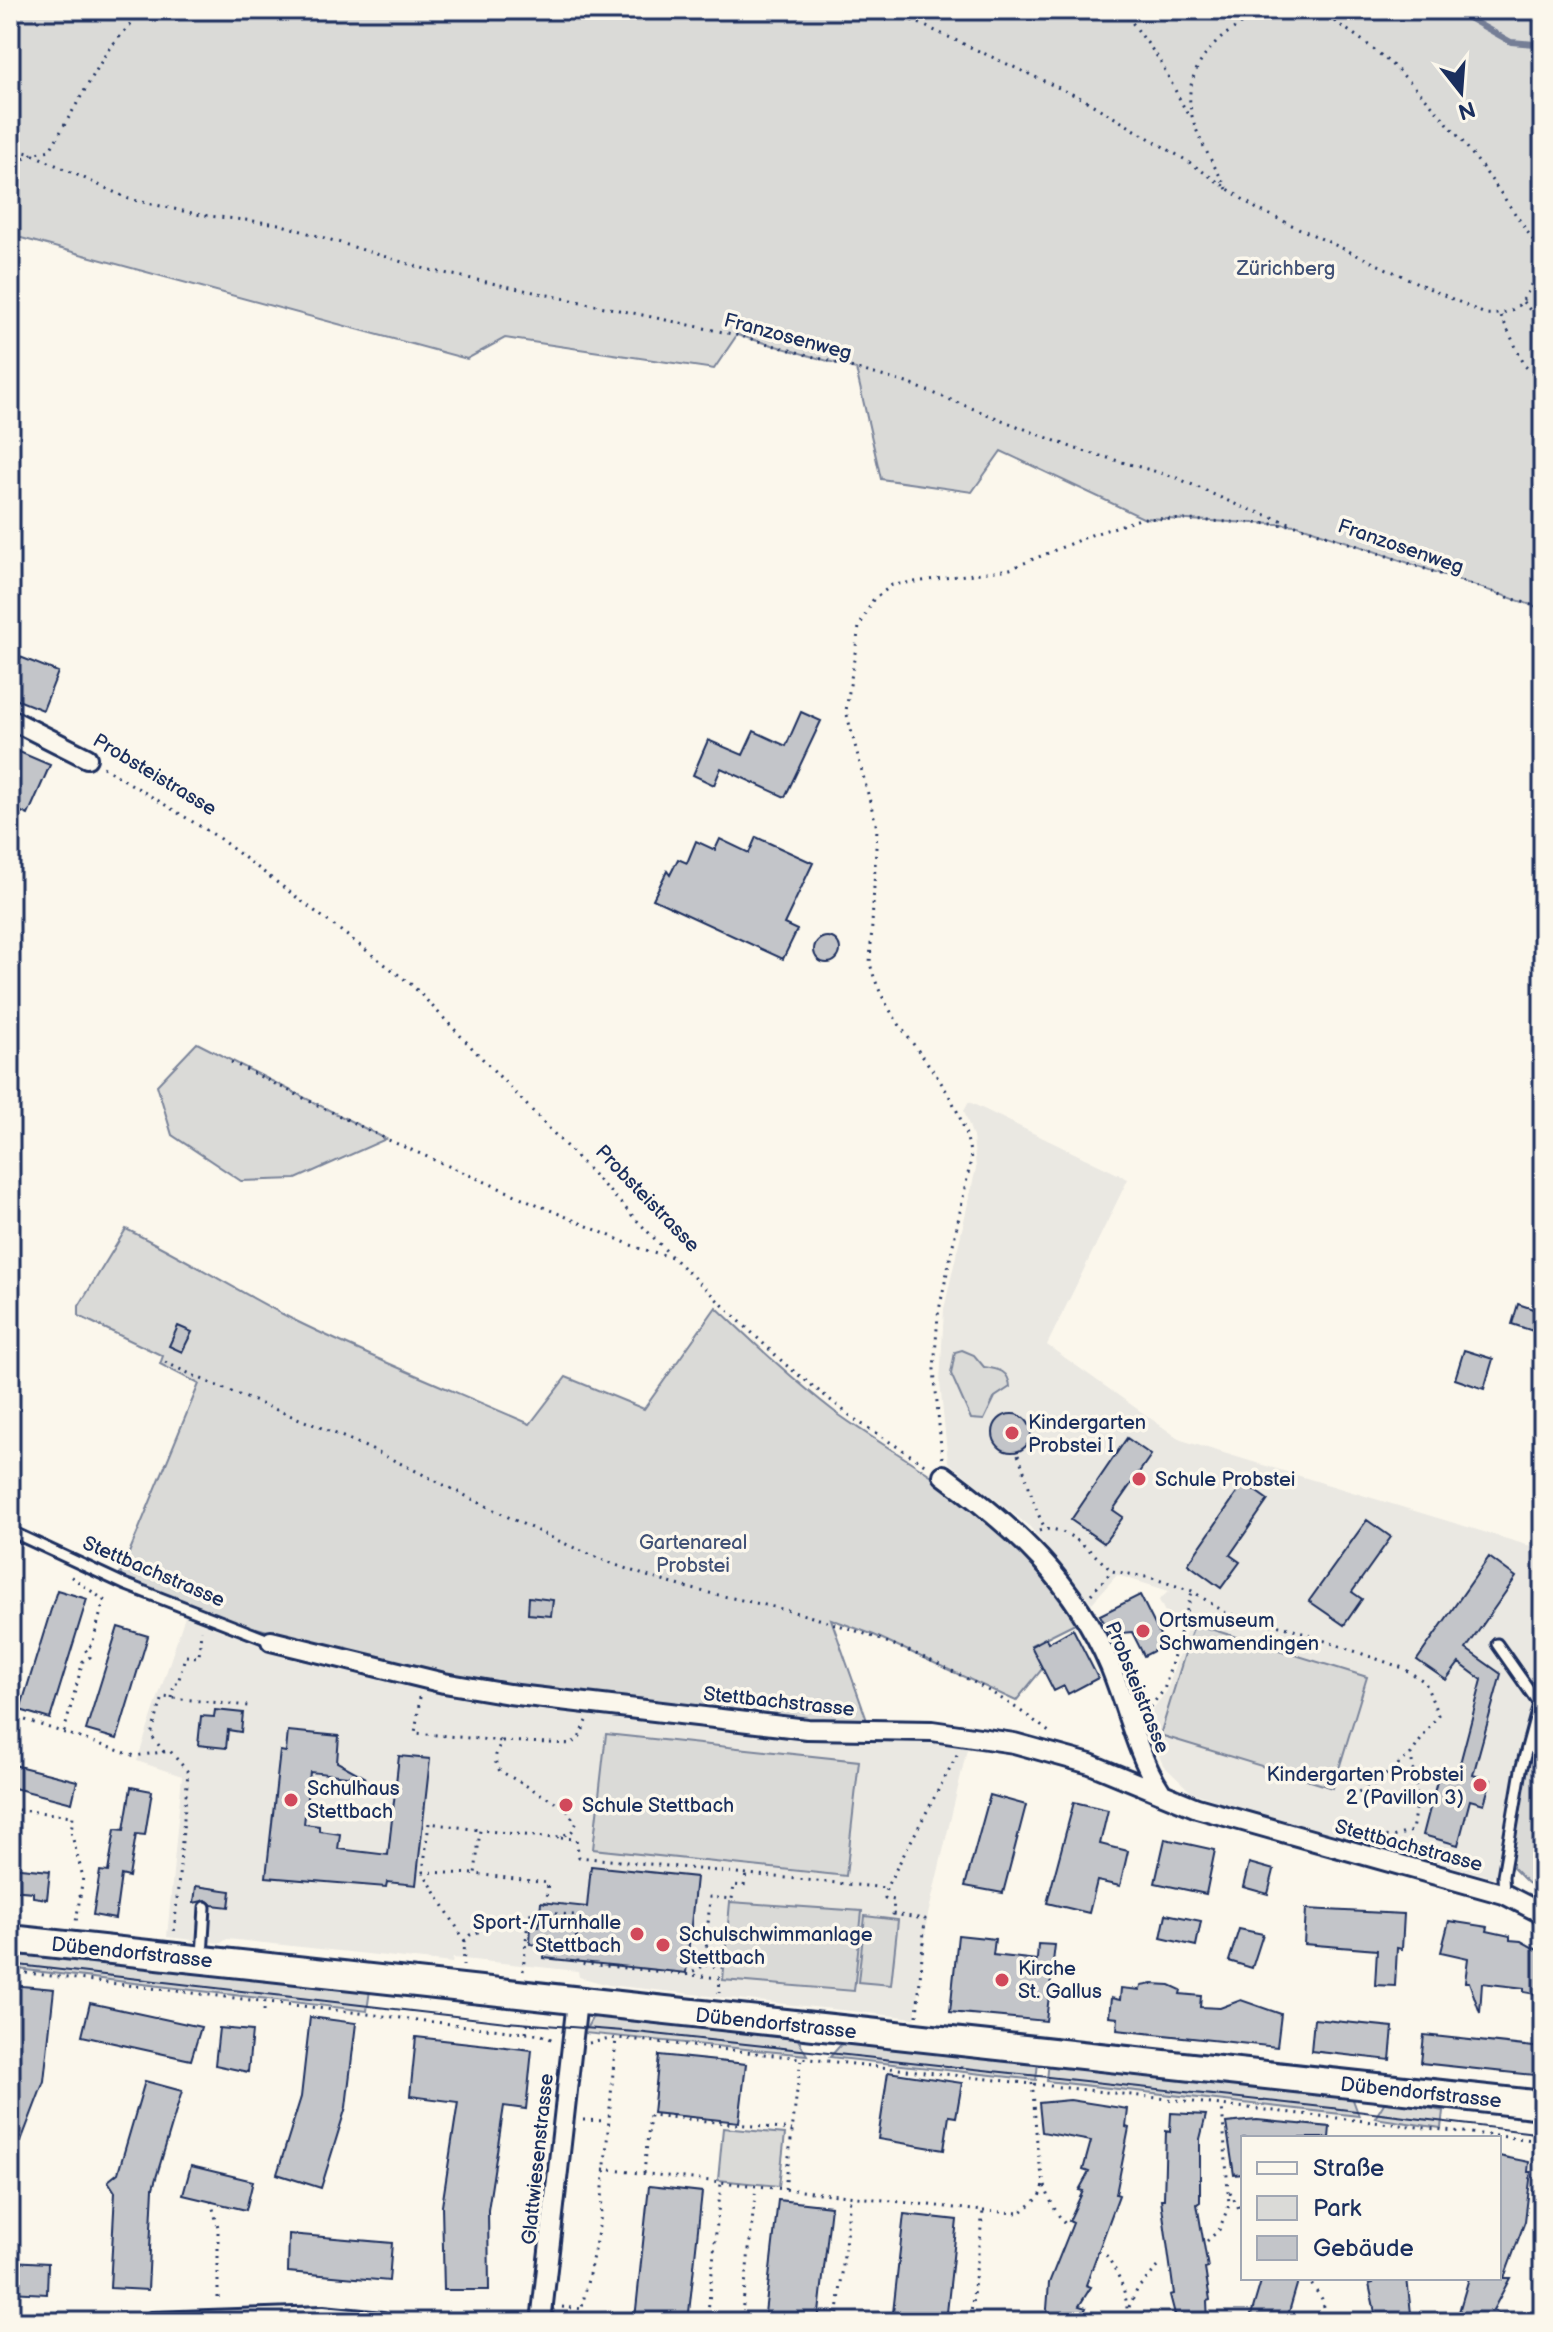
<svg xmlns="http://www.w3.org/2000/svg" width="1553" height="2332" font-family="'Balsamiq Sans',sans-serif">
	<rect width="100%" height="100%" fill="#fbf7ec"/>
	<filter id="ink" filterUnits="userSpaceOnUse"><feTurbulence type="fractalNoise" baseFrequency=".0125" numOctaves="2"/><feDisplacementMap in="SourceGraphic" scale="16" xChannelSelector="R" yChannelSelector="G"/><feConvolveMatrix kernelMatrix="1 2 1 2 8 2 1 2 1" color-interpolation-filters="sRGB"/></filter>
	<g filter="url(#ink)">
		<!-- built -->
		<path fill="#eae8e2" d="M969 1102 1128 1179 1047 1345 1181 1440 1543 1550V1669L1516 1768 1498 1871 1492 1877 1260 1815 1191 1792 1163 1765 1144 1720 1167 1691 1188 1625 1168 1618 1159 1600 1169 1591 1117 1575 1092 1603 1030 1527 948 1462 940 1383 944 1309 976 1168 973 1137 964 1111Z
			M185 1616 230 1634 443 1689 931 1736 968 1745 927 1919 915 2018 609 1985 579 1977 578 1971 453 1958 452 1963 227 1939 221 1943 167 1937 182 1776 137 1761Z"/>
		<!-- green -->
		<path fill="#dadad7" stroke="#7a849a" stroke-width="2" d="M10 10H1543V609L1298 525 1143 518 1001 451 972 492 881 479 856 369 737 335 714 369 505 338 467 359 10 235Z
			M197 1043 386 1139 296 1179 241 1181 172 1135 157 1085Z
			M126 1229C184 1257 237 1291 294 1320 371 1358 452 1390 530 1424L566 1377 644 1409 716 1307C754 1343 793 1380 835 1412 869 1437 907 1458 942 1483 996 1522 1040 1566 1077 1622L1031 1645 1043 1668 1016 1701 874 1635 831 1619 869 1726 445 1677 233 1622 119 1577 199 1384 160 1364 163 1356 79 1316V1306Z
			M962 1350 974 1355 984 1367C999 1369 1009 1371 1010 1387L995 1397 984 1420 971 1419 951 1374 955 1352Z
			M1194 1624 1367 1677 1333 1788 1160 1735Z
			M1543 1708V1890L1528 1883 1510 1865 1526 1771Z
			M606 1734 859 1761 846 1876 593 1849Z
			M730 1902 862 1911 854 1991 723 1980Z
			M865 1916 898 1920 891 1985 858 1982Z
			M10 1951 370 1990 367 2011 10 1968Z
			M601 2015 796 2036 807 2055 584 2033 592 2018Z
			M844 2041 1027 2058V2062L1038 2063 1036 2080 830 2057Z
			M1049 2060 1352 2097 1359 2116 1047 2081Z
			M1386 2100 1443 2111 1441 2128 1375 2118Z
			M723 2128 785 2134 779 2186 718 2180Z"/>
		<g fill="none" stroke-linecap="round" stroke-linejoin="round">
			<!-- stream -->
			<path stroke="#747e96" stroke-width="6" d="M1454 10 1511 42 1535 44 1543 73"/>
		</g>
		<!-- building -->
		<path fill="#c3c5c9" stroke="#1b2f5e" stroke-width="2" d="M10 653 58 672 43 710 10 697Z
			M801 712 821 721 785 797 721 768 714 785 693 775 708 740 743 755 754 731 786 746Z
			M10 748 50 765 28 815 10 807Z
			M756 837 813 863 784 924 797 930 783 959 653 899 667 871 670 875 678 859 687 863 696 841 715 850 720 839 749 853Z
			M814 950a13 13 0 1 1 26 0a13 13 0 1 1-26 0Z
			M1518 1304 1542 1312 1536 1332 1512 1324Z
			M178 1326 192 1332 182 1352 169 1346Z
			M1464 1350 1493 1359 1484 1389 1455 1379Z
			M993 1433a19 19 0 1 1 38 0a19 19 0 1 1-38 0Z
			M1127 1438 1151 1455 1113 1510 1123 1517 1104 1543 1071 1520Z
			M1244 1483 1268 1500 1230 1555 1240 1562 1221 1588 1188 1564Z
			M1367 1520 1391 1537 1352 1592 1362 1599 1344 1625 1309 1601Z
			M1489 1557 1516 1577 1466 1649 1501 1674 1473 1775 1491 1780 1484 1804 1470 1800 1458 1845 1423 1835 1441 1766 1458 1771 1482 1680 1459 1663 1446 1680 1417 1660Z
			M57 1590 87 1599 50 1719 20 1710Z
			M1140 1595 1165 1645 1144 1656 1132 1632 1110 1634 1100 1615Z
			M529 1597 553 1600 551 1616 528 1614Z
			M118 1627 148 1636 117 1739 86 1730Z
			M1073 1629 1098 1678 1068 1694 1064 1686 1054 1691 1031 1646 1046 1638 1048 1643Z
			M215 1710 243 1713 241 1732 228 1730 226 1748 198 1745 201 1716 214 1717Z
			M288 1731 339 1736 337 1762 366 1778 310 1772 304 1824 319 1826V1831L340 1834 338 1849 388 1855 399 1756 430 1759 416 1885 387 1882 386 1887 266 1877 280 1751 286 1752Z
			M10 1764 77 1781 72 1803 10 1787Z
			M131 1787 152 1791 145 1835 136 1834 129 1877 121 1875 115 1919 93 1915 100 1871 108 1872 115 1829 124 1830Z
			M990 1795 1026 1805 1003 1893 965 1886Z
			M1074 1802 1108 1810 1100 1844 1128 1851 1120 1886 1097 1881 1089 1913 1047 1903Z
			M1165 1839 1215 1850 1206 1894 1155 1883Z
			M1249 1863 1274 1870 1268 1894 1243 1887Z
			M591 1866 696 1877 686 1973 544 1958 545 1946 530 1944 531 1925 539 1926 541 1902 587 1907Z
			M10 1867 50 1871 47 1899 33 1897V1892L10 1890Z
			M196 1886 231 1891 229 1907 212 1905 206 1900 194 1903Z
			M1306 1909 1404 1914 1402 1949 1397 1948 1395 1986 1375 1985 1377 1950 1304 1944Z
			M1166 1914 1201 1921 1196 1946 1161 1938Z
			M1449 1921 1488 1927 1487 1931 1510 1936V1940L1521 1941 1543 1953V1990L1535 1994 1524 1992V1988L1482 1983 1480 2013 1469 1982H1465L1468 1958 1441 1952Z
			M1239 1929 1263 1934 1252 1968 1229 1961Z
			M958 1935 995 1939 993 1955 1037 1960 1038 1944 1055 1945 1046 2021 950 2012Z
			M1152 1984 1170 1985 1181 1990 1180 1994 1201 1996 1200 2007 1220 2008 1241 2000 1281 2014 1277 2047 1117 2030 1118 2018 1109 2017 1111 1998 1120 2000 1121 1988 1140 1990 1141 1986Z
			M11 1985 54 1989 44 2081 11 2167Z
			M90 2003 201 2027 191 2060 82 2036Z
			M310 2017 356 2023 346 2107 321 2188 277 2174 301 2097Z
			M1314 2019 1393 2027 1390 2060 1311 2051Z
			M219 2028 252 2031 248 2072 215 2065Z
			M1424 2035 1543 2048V2076L1421 2063Z
			M416 2037 532 2050 526 2109 504 2106 488 2210 489 2290H444L442 2206 458 2102 410 2096Z
			M659 2055 746 2064 739 2122 653 2113Z
			M888 2072 962 2083 956 2117 949 2116 944 2150 878 2139Z
			M145 2081 182 2091 153 2188 148 2290 110 2288 115 2192 108 2181 118 2173Z
			M1070 2100 1128 2109 1126 2127 1129 2128 1116 2194 1119 2195 1086 2285 1091 2287 1079 2306 1086 2308 1079 2322H1046L1049 2283 1073 2223 1069 2221 1083 2191 1079 2190 1089 2172 1083 2170 1091 2141 1042 2132 1039 2103Z
			M1171 2113 1206 2115 1200 2139V2202L1197 2204 1208 2268 1205 2269 1210 2300 1207 2301 1208 2322H1177L1170 2295 1174 2294 1161 2199H1164L1166 2131 1170 2132Z
			M1257 2120 1330 2127 1329 2138H1243V2174L1234 2175 1226 2123Z
			M1499 2156 1529 2162 1528 2172H1531L1525 2221 1504 2278H1510L1493 2310 1515 2322H1456L1469 2278H1499Z
			M191 2166 253 2181 246 2210 183 2195Z
			M649 2186 702 2192 688 2322 635 2319Z
			M778 2200 831 2206 818 2322H764Z
			M904 2214 957 2220 946 2322H892Z
			M289 2234 392 2243 389 2281 288 2272Z
			M10 2261 48 2263 47 2294 10 2292Z
			M1262 2278H1299L1286 2322H1249Z
			M1371 2278H1407L1412 2322H1377L1369 2284 1373 2283Z"/>
		<g fill="none" stroke-linecap="round" stroke-linejoin="round">
			<!-- lane casing -->
			<g stroke="#1b2f5e" stroke-width="15">
				<path id="lane" d="M10 1531 124 1584 271 1641
					M1497 1644 1539 1704
					M1504 1894 1503 1876 1521 1770 1543 1689
					M202 1956 205 1907"/>
			</g>
			<!-- street casing -->
			<g stroke="#1b2f5e" stroke-width="24">
				<path id="street" d="M10 719 87 758
					M943 1475C1015 1528 1074 1581 1110 1666 1127 1707 1136 1753 1160 1790
					M271 1641 444 1683 509 1694 807 1729 932 1731 1014 1743 1090 1764 1197 1808 1504 1894 1543 1914
					M152 2322 323 2316 382 2322
					M541 2322 577 2001"/>
			</g>
			<!-- secondary casing -->
			<g stroke="#1b2f5e" stroke-width="32">
				<path id="secondary" d="M10 1939 1543 2105"/>
			</g>
			<!-- path -->
			<path stroke="#1b2f5e" stroke-width="3" stroke-dasharray="2 6" stroke-linecap="butt" d="M890 10 1083 99 1189 162 1257 209 1485 314C1527 318 1529 287 1542 254
				M1123 10 1159 59 1188 115
				M1313 10C1411 58 1484 167 1543 255
				M1524 10 1543 26
				M10 148 32 154 129 199 201 215 279 224 425 269 737 335 910 384 1076 449 1175 477 1237 505 1543 609
				M10 167 32 154 50 150 108 50 143 10
				M1227 189C1199 136 1164 94 1218 41 1230 29 1245 24 1256 10
				M1523 302 1543 325
				M1501 316 1525 366 1543 382
				M103 767 216 836 412 985 672 1257 786 1365 857 1421 926 1465
				M231 1062 386 1139 638 1248 672 1257
				M165 1362C233 1396 304 1418 372 1450 461 1491 548 1542 641 1574 695 1593 751 1600 805 1615 891 1639 980 1677 1049 1732
				M1018 1455C1029 1480 1032 1505 1045 1528
				M942 1458 934 1369 938 1315 971 1160C961 1075 888 1038 870 963L877 828 846 711 859 627 873 600 892 585 1010 569 1091 535 1143 518 1294 525
				M1039 1531C1065 1521 1095 1556 1112 1571
				M1091 1594 1112 1571 1152 1578 1192 1591 1226 1613 1288 1628 1403 1668 1425 1682 1438 1715 1411 1754 1417 1797 1412 1831 1392 1837 1357 1833
				M420 1697 415 1733 502 1741
				M172 1698 174 1683H178L185 1656 199 1657 201 1630
				M1145 1713 1164 1690 1192 1592
				M10 1715 135 1756 170 1751 188 1772 174 1934
				M64 1732 83 1661 90 1657 85 1649 92 1645 104 1600 70 1576
				M164 1752 151 1735 163 1697 248 1706
				M1351 1795 1372 1786 1411 1754
				M10 1809 73 1816 71 1832 83 1877 76 1922
				M561 1838 576 1839 579 1857 886 1888
				M423 1872 475 1874
				M465 1941 423 1872 429 1823 480 1830
				M705 1965 724 1968
				M463 1966 465 1941 470 1935 527 1914 544 1913 548 1883 475 1874 480 1830 553 1838 571 1833 576 1824 566 1808 500 1771C492 1760 496 1752 502 1741L571 1744 579 1738 587 1721
				M10 1971 542 2035 553 2040
				M523 1971 528 1921 544 1913 575 1915 578 1963 720 1978 719 1993
				M686 1975 705 1965 710 1897 732 1899 734 1885 744 1886 746 1874
				M264 2011 265 1999
				M917 2016 925 1919 893 1914 894 1900 885 1898 886 1888 958 1753
				M526 2033 528 2017
				M589 2043 616 2038 648 2041 1543 2141
				M1032 2083C1038 2131 1033 2190 1068 2227
				M583 2120 607 2121
				M603 2169 983 2211 970 2322
				M644 2173 650 2115 792 2130
				M785 2189 801 2058
				M1230 2192 1243 2216
				M211 2201 218 2227V2301
				M983 2211 1020 2213 1040 2197 1044 2185
				M1207 2241 1219 2230 1229 2205 1222 2105
				M1106 2255C1120 2275 1129 2297 1127 2322
				M1307 2278 1322 2299 1328 2322
				M562 2307 582 2309
				M1129 2307 1138 2288 1162 2263
				M579 2322 600 2222 616 2038
				M707 2322 721 2183
				M741 2322 756 2187
				M837 2322 850 2198"/>
			<!-- lane -->
			<use href="#lane" stroke="#fbf7ec" stroke-width="9"/>
			<!-- street -->
			<use href="#street" stroke="#fbf7ec" stroke-width="18"/>
			<!-- secondary -->
			<use href="#secondary" stroke="#fbf7ec" stroke-width="26"/>
			<!-- tram -->
			<path stroke="#1b2f5e" stroke-width="2" d="M10 1964 506 2022 636 2032 1332 2108 1543 2134"/>
		</g>
	</g>
	<!-- markers -->
	<g fill="#d1495b" stroke="#fbf7ec" stroke-width="3">
		<circle cx="1012" cy="1433" r="8"/>
		<circle cx="1139" cy="1479" r="8"/>
		<circle cx="1143" cy="1631" r="8"/>
		<circle cx="1480" cy="1785" r="8"/>
		<circle cx="291" cy="1800" r="8"/>
		<circle cx="566" cy="1805" r="8"/>
		<circle cx="637" cy="1934" r="8"/>
		<circle cx="663" cy="1945" r="8"/>
		<circle cx="1002" cy="1980" r="8"/>
	</g>
	<g text-anchor="middle" stroke-width="7" stroke-linejoin="round" paint-order="stroke">
		<!-- park labels -->
		<g font-size="20" fill="#415176" stroke="#fbf7ec">
			<text x="1286" y="275">Zürichberg</text>
			<text x="693" y="1549">Gartenareal<tspan x="693" dy="23">Probstei</tspan></text>
		</g>
		<!-- street labels -->
		<g font-size="20" fill="#1b2f5e" stroke="#fbf7ec">
			<text transform="translate(788 336) rotate(15)" y="7">Franzosenweg</text>
			<text transform="translate(1401 546) rotate(19)" y="7">Franzosenweg</text>
			<text transform="translate(155 774) rotate(31)" y="7">Probsteistrasse</text>
			<text transform="translate(648 1198) rotate(46)" y="7">Probsteistrasse</text>
			<text transform="translate(154 1571) rotate(23)" y="7">Stettbachstrasse</text>
			<text transform="translate(1138 1687) rotate(68)" y="7">Probsteistrasse</text>
			<text transform="translate(779 1701) rotate(6)" y="7">Stettbachstrasse</text>
			<text transform="translate(1409 1845) rotate(15)" y="7">Stettbachstrasse</text>
			<text transform="translate(132 1952) rotate(6)" y="7">Dübendorfstrasse</text>
			<text transform="translate(776 2023) rotate(6)" y="7">Dübendorfstrasse</text>
			<text transform="translate(1421 2092) rotate(6)" y="7">Dübendorfstrasse</text>
			<text transform="translate(537 2159) rotate(-84)" y="7">Glattwiesenstrasse</text>
		</g>
		<!-- poi labels -->
		<g font-size="20" fill="#1b2f5e" stroke="#fbf7ec" text-anchor="start">
			<text x="1028" y="1429">Kindergarten<tspan x="1028" dy="23">Probstei I</tspan></text>
			<text x="1155" y="1486">Schule Probstei</text>
			<text x="1159" y="1627">Ortsmuseum<tspan x="1159" dy="23">Schwamendingen</tspan></text>
			<text x="1464" y="1781" text-anchor="end">Kindergarten Probstei<tspan x="1464" dy="23">2 (Pavillon 3)</tspan></text>
			<text x="307" y="1795">Schulhaus<tspan x="307" dy="23">Stettbach</tspan></text>
			<text x="582" y="1812">Schule Stettbach</text>
			<text x="621" y="1929" text-anchor="end">Sport-/Turnhalle<tspan x="621" dy="23">Stettbach</tspan></text>
			<text x="679" y="1941">Schulschwimmanlage<tspan x="679" dy="23">Stettbach</tspan></text>
			<text x="1018" y="1975">Kirche<tspan x="1018" dy="23">St. Gallus</tspan></text>
		</g>
	</g>
	<!-- margin -->
	<rect width="1553" height="2332" fill="none" stroke="#fbf7ec" stroke-width="40"/>
	<rect x="20" y="20" width="1513" height="2292" fill="none" stroke="#1b2f5e" stroke-width="3" filter="url(#ink)"/>
	<!-- legend -->
	<rect x="1241" y="2136" width="260" height="144" fill="#fbf7ec" stroke="#a1a7b3" stroke-width="2"/>
	<rect x="1257" y="2162" width="40" height="12" fill="#fbf7ec" stroke="#a1a7b3" stroke-width="2"/>
	<text x="1313" y="2176" font-size="24" fill="#1b2f5e">Straße</text>
	<rect x="1257" y="2196" width="40" height="24" fill="#dadad7" stroke="#a1a7b3" stroke-width="2"/>
	<text x="1313" y="2216" font-size="24" fill="#1b2f5e">Park</text>
	<rect x="1257" y="2236" width="40" height="24" fill="#c3c5c9" stroke="#a1a7b3" stroke-width="2"/>
	<text x="1313" y="2256" font-size="24" fill="#1b2f5e">Gebäude</text>
	<!-- north arrow -->
	<g transform="translate(1461 92) rotate(163)" stroke="#fbf7ec" stroke-width="6" paint-order="stroke">
	<path d="M0-6L14 30L0 20L-14 30Z" fill="#1b2f5e"/>
	<text y="-12" font-size="22" font-weight="bold" text-anchor="middle" fill="#1b2f5e">N</text>
	</g>
</svg>
